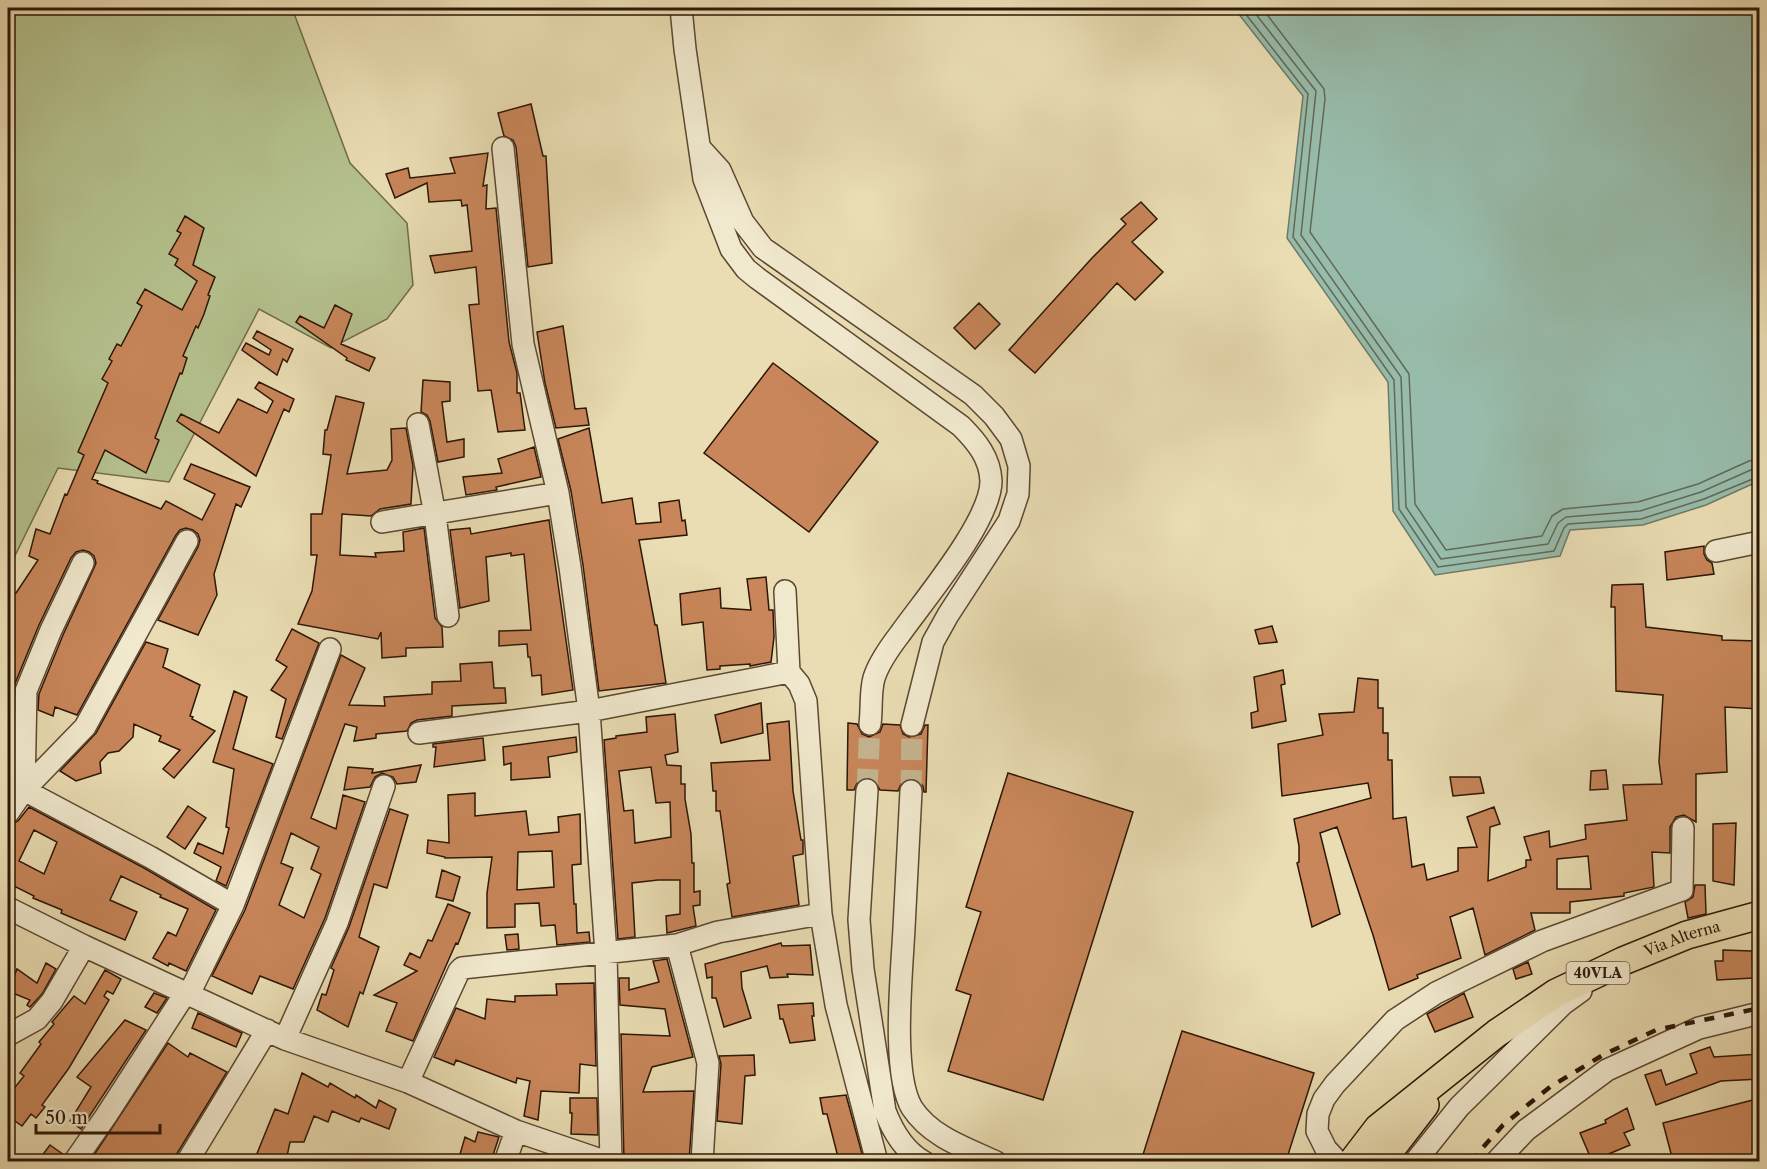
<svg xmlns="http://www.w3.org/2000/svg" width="1767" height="1169" font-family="'Libre Caslon Text',serif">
	<rect width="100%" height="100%" fill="#eaddb3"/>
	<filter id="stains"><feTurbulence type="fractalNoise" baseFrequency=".00333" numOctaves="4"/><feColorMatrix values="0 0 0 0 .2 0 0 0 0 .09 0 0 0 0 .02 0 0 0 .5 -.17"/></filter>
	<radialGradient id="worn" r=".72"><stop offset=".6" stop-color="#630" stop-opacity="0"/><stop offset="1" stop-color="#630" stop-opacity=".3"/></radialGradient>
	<!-- green -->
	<path fill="#b5c28e" stroke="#706c4a" stroke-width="1.5" d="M8 8H292L350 163 407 223 413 285 387 319 331 348 259 309 169 482 58 468 8 570Z"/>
	<!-- water -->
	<path fill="#98bcab" stroke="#6d7a69" stroke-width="1.5" d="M1234 8H1759V481L1706 505 1643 525 1570 530 1560 556 1435 575 1393 511 1388 382 1287 238 1303 96Z"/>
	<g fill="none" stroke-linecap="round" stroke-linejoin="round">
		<!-- shore -->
		<path stroke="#626958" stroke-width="1.5" d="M1241 8 1308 94 1293 237 1394 380 1399 509 1438 567 1554 551 1564 528 1568 524 1641 519 1704 499 1760 476
			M1251 8 1316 91 1301 235 1401 377 1406 507 1441 559 1548 544 1558 523 1566 517 1640 511 1701 492 1753 469H1760
			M1262 8 1324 89 1325 99 1310 232 1409 374 1415 504 1446 550 1542 536 1552 516 1563 509 1638 502 1698 484 1749 461 1760 459"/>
	</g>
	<!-- building -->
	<path fill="#c8865a" stroke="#2c1606" stroke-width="1.5" fill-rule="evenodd" d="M531 104 543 156H546L552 263 528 267 516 147 513 140 504 136 498 113Z
		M488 153 483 186 487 185 486 209 496 208 509 342 517 373V393H520L525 430 498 432 491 390 478 391 469 305 479 304 476 267 435 273 430 256 472 251 467 205 462 206 461 200 429 202 427 183 395 198 386 174 408 168 410 178 455 173 450 158Z
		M1141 202 1157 219 1132 242 1163 272 1135 300 1117 283 1035 373 1009 350 1092 258 1126 224 1121 219Z
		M185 216 204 228 193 265 215 277 208 295 210 296 204 314 198 328 196 326 183 356 187 358 182 374 180 373 155 438 159 440 146 473 105 450 92 479 98 481 97 483 161 509 166 501 202 520 215 494 184 479 191 464 250 487 241 507 236 504 214 574 217 595 198 635 158 620 198 547 200 540 198 534 193 530 186 528 180 530 176 535 77 715 55 707 53 716 38 710 39 694 63 635 94 568 96 563 94 556 89 552 83 550 76 552 71 558 39 625 14 686 13 699 8 697V599L11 591 16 593 38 560 29 556 36 529 50 534 65 494 67 495 84 455 78 452 108 383 102 379 112 361 109 359 117 344 121 346 142 306 137 303 145 289 182 310 197 281 175 265 178 259 169 254 181 233 177 231Z
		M979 303 1000 324 975 349 954 328Z
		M335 305 352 314 341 344 375 358 369 371 346 360 347 358 296 322 300 316 324 328Z
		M563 326 575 409 586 408 589 425 556 428 545 383 537 332Z
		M257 331 293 349 287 362 283 359 277 375 242 350 246 343 269 355 271 350 253 338Z
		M773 363 878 442 809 532 704 453Z
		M423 380 450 382V401L442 402 447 442 464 439V457L438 462 430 421 427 415 421 412Z
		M259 382 294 399 289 412 284 409 256 476 177 421 181 414 219 433 238 399 267 413 273 401 255 388Z
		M336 396 364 403 347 474 387 470 392 460 391 429 406 428 413 466 411 504 380 509 371 516 342 514 340 555 376 557 375 553 404 551 403 532 424 528 435 618 442 627 443 647 406 648V656L382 658 381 632 378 639 298 624 312 591 317 555H311V514H322L331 455 323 454 325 430H327Z
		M589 428 602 503 632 498 636 524 661 522 659 503 679 500 682 521 685 520 687 535 639 540 655 625H657L666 683 599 691 583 565 571 491 558 439Z
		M534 447 541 477 496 487 497 490 466 495 463 477 502 473 498 459Z
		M549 520 573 690 542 695 541 675 532 676 530 657H528L527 644 499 646V631L531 630 524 554 511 556V553L486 557 489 601 460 608 450 530 470 528 471 534Z
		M1704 546V554L1707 560 1712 563 1714 574 1667 580 1665 552Z
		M766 577 769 610H773L774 637 771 662 750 666V664L720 666V669L707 670 703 622 682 625 680 594 720 588 721 608 751 610 747 579Z
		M1643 584 1646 627 1722 636V640L1760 641V709L1725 707 1727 772 1696 774V822L1684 815 1676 817 1670 827V853L1652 852 1654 887 1624 893V896L1570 902V913H1531L1535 930 1485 955 1473 908 1450 917 1461 958 1417 975 1418 978 1389 990 1373 935 1337 827 1320 833 1340 914 1312 927 1297 863 1299 862V846L1294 819 1371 798 1368 783 1282 796 1278 744 1323 735 1319 714 1354 712 1358 678 1378 680V708H1383V733H1388V760H1392L1393 819 1406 817 1412 867 1424 864 1427 880 1458 871V848L1477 847 1467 817 1494 807 1500 824 1490 827 1488 881 1526 867V860H1531L1524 837 1549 831 1550 847 1586 839 1585 825 1627 820 1623 785 1662 784 1659 762 1663 695 1616 691 1615 607H1611L1612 585ZM1588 856 1591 889H1557V859Z
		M1272 626 1277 642 1259 644 1255 630Z
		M292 629 319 643 282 739 276 737 286 699 271 690 287 667 276 660Z
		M146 642 168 649 163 667 200 685 190 716 193 717 192 719 215 731 174 778 163 769 180 750 159 741 161 736 134 724 133 737 119 751 108 753 100 762 101 773 76 781 60 771 96 733Z
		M341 655 365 668 349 705 385 706 384 697 432 694V682L461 681 460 664 492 662 494 688H505L506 703 452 706V716L417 720 411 723 407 731 376 734V738L354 741 357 727 345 724 311 818 336 829 343 795 365 802 325 918 293 989 260 976 252 994 212 976 245 910ZM291 833 319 847 311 869 321 874 304 918 279 905 293 868 281 863Z
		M1283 670 1285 684 1281 685 1286 721 1252 728 1251 713 1258 711 1254 677Z
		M234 691 247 697 233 749 273 764 226 886 216 881 221 867 194 853 198 843 223 854 229 828 226 827 234 769 213 762Z
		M761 703 763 733 721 743 715 715Z
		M675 714 678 752 665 755 667 765 681 766V784H685V799L691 834 692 863H694V892L700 891V905L693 906 696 926 667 933 666 916 680 914V880H658L632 883 635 937 618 939 604 740 616 738V736L647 732 646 717ZM651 767 656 803 670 802 671 837 635 843 633 810 624 811 619 771Z
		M789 721 793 791 801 840H803V854L793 856 799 905 732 917 727 884 730 883 720 811H716V791H713L711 763 770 760 767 724Z
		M848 723 857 724 862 734 869 737 880 732 883 724 900 725 903 734 909 737 921 734 925 725H928L926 792H924L923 786 918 781 911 778 901 784 898 791 880 790 874 780 867 777 857 783 854 790H847Z
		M576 737 577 752 548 757 550 777 511 780V763L504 765 503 747Z
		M483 738 485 760 434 767 436 747H433V744Z
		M421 765 416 782 397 784 393 777 382 773 375 777 370 787 344 790 348 767 373 769 372 773Z
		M1606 770 1608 789 1590 790 1591 771Z
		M1008 773 1133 812 1043 1100 948 1071 971 995 956 990 981 912 966 907Z
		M1450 777H1480L1484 793 1453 796Z
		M475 793V816L526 811 529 835 559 832 558 817 580 814 581 864 572 865 574 904H576L577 933 589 932 590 942 557 945 555 925 541 926 539 903 515 904V927L487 928V893L492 857 445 858V857L427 853 428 840 449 843 448 795ZM552 851 554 887 517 890 518 852Z
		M188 806 206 818 185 849 167 837Z
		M29 807 144 868 216 910 186 971 169 963 168 966 153 958 168 932 176 936 188 909 160 897 161 895 121 876 110 900 137 912 125 940 61 913 62 910 33 898 34 896 8 883V826L18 821ZM34 830 57 842 44 874 19 861Z
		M390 809 408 815 387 888 374 884 359 937 379 947 363 994 360 992 348 1027 317 1010 322 994 326 995 334 970 331 968 349 927Z
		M1736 823 1734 885 1713 881V824Z
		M442 870 460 877 453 901 436 897Z
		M1695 885H1705L1706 914 1688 918 1685 902 1693 897Z
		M448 904 470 913 458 944 456 943 413 1041 386 1031 397 1003 374 995 417 971 404 965 410 953 420 958 428 940 432 941Z
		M518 934 519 949 507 950 505 935Z
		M781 943 782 946 810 945 813 975 787 974 788 977 770 978 767 966 741 972 742 988 751 1018 724 1027 716 998H712V977L707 978 705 964Z
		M1723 950 1752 951 1753 978 1717 980 1715 961H1723Z
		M667 959 693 1057 652 1067 643 1092 694 1091 689 1161H624L621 1034 670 1036 665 1009 620 1005 619 978H629V990L659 982 653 961Z
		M1528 962 1532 974 1516 979 1513 969Z
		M46 963 56 969 42 994 30 1007 27 1005 30 1000 8 991 17 969 37 983Z
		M105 970 121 979 113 994 107 991 104 996 109 1000 69 1068 42 1105 45 1107 36 1118 31 1114 22 1126 8 1116V1096L24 1076 20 1073 41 1044 39 1042 54 1024 52 1022 74 996 85 1004Z
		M594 983 596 1066 580 1064 579 1093 541 1091 538 1120 524 1116 530 1081 517 1078 516 1083 456 1060 454 1065 434 1057 456 1008 485 1019 487 999 515 1002V996L557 995 556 984Z
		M154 993 167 998 157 1013 145 1007Z
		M1464 993 1473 1017 1435 1032 1427 1014Z
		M813 1003 814 1016H812L815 1040 790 1043 783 1019H780L778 1005Z
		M198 1013 242 1033 236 1047 192 1028Z
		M125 1020 146 1030 81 1129 70 1121 91 1087 77 1077Z
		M1182 1031 1314 1073 1286 1161H1141Z
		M168 1043 188 1057 190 1053 227 1072 176 1155 174 1161H90Z
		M1710 1047 1714 1057 1760 1054V1079L1721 1081 1656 1105 1645 1075 1661 1070 1666 1085 1697 1073 1690 1054Z
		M754 1055 755 1075 745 1076 742 1124 717 1121 721 1064 719 1056Z
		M302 1073 328 1087 330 1083 355 1098 356 1095 376 1108 379 1100 396 1109 389 1129 361 1118 359 1122 332 1111 328 1122 314 1116 304 1142H290L286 1161H254L275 1109 288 1114Z
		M846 1095 864 1161H839L827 1114H823L820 1098Z
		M570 1098H597L598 1135 571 1134 572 1113H570Z
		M1753 1100 1760 1125V1140L1753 1141 1758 1161H1673L1663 1123Z
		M1627 1108 1634 1129 1624 1133 1630 1145 1592 1161 1580 1133 1606 1123 1605 1120Z
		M478 1132 499 1137 491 1161H458L465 1137 475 1142Z
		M50 1145 64 1155 61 1161H38Z"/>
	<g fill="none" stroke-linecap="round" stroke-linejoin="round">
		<!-- minor-tunnel -->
		<path stroke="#c4b590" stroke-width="21" stroke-dasharray="21 10" stroke-linecap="butt" d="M867 790 870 724
			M911 791 912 725"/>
		<!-- minor casing -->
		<g stroke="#5c4831" stroke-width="24">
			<path id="minor" d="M681 8 685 49 704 179 731 249 746 269 757 278 961 426C977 442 990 458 991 481 991 521 924 600 900 634 890 647 879 662 874 678 870 692 872 709 870 724
				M503 148 523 344 558 493 570 567 589 711 606 954 611 1162
				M700 148 720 170 743 222 763 248 973 395 994 416 1011 439 1019 466 1018 494 1009 521 948 615 933 642 912 725
				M418 424 435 515 448 616
				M382 522 558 493
				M1716 551 1760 542
				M785 591 789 672 799 684 806 701 821 914 836 1005 877 1162
				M419 733 589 711 789 672
				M24 790 150 857 233 905
				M24 790 26 691 51 630 83 563
				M867 790 859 920 863 969 885 1111C893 1132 904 1151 924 1162
				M911 791C909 837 906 882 904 928 902 971 891 1073 912 1108 931 1137 966 1148 996 1162
				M8 813 24 790 85 727 187 541
				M8 908 84 946 285 1039 408 1082 516 1131 607 1162
				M677 945 708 1063 702 1162
				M189 994 233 905 330 649
				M8 1035 37 1019 52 1001 84 946
				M285 1039 337 923 384 786
				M408 1082 459 971 462 968 677 945 718 932 821 914
				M74 1162 106 1116 186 992
				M187 1162 267 1030
				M505 1162 516 1131
				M1338 1162 1326 1149 1317 1131 1318 1114 1324 1099 1335 1084 1395 1020 1436 993 1542 941 1682 890 1683 828
				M1415 1162 1459 1107 1563 1004 1581 991
				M1496 1162 1526 1130 1607 1070 1699 1028 1760 1013"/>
		</g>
		<!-- major casing -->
		<g stroke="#2c1606" stroke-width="30">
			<g id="major">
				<path id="s1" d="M1352 1162 1378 1128 1497 1033 1556 993 1623 961 1687 935 1760 915"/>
				<path d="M1381 1162 1425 1105"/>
			</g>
		</g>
		<!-- minor -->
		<use href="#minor" stroke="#f1e9ce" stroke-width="21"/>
		<!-- major -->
		<use href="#major" stroke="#eaddb3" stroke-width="27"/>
		<!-- rail -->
		<path stroke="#2c1606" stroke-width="4.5" stroke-dasharray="10 10" stroke-linecap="butt" d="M1470 1162 1503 1125 1550 1087 1603 1055 1656 1030 1760 1008"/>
	</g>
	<g text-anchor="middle" stroke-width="4.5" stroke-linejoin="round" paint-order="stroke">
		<!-- shield labels -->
		<rect fill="#f1e9ce" stroke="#675542" stroke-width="1.5" x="1566.5" y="962" width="63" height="22" rx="4.5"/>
		<g font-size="14" font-weight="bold" fill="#2c1606">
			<text x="1598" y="978">40VLA</text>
		</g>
		<!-- street labels -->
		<g font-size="15" fill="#2c1606" stroke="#f1e9ce">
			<text dy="5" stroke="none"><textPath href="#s1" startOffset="404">Via Alterna</textPath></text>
		</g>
	</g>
	<!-- margin -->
	<rect width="1767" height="1169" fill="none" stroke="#eaddb3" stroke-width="30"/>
	<rect x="9" y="9" width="1749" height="1151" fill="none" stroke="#2c1606" stroke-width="3"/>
	<rect x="15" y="15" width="1737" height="1139" fill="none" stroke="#2c1606" stroke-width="1.5"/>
	<!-- scale -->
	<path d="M36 1124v9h124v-9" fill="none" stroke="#2c1606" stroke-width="3"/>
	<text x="45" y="1124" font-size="18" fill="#2c1606" stroke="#f1e9ce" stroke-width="4.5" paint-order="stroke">50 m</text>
	<rect width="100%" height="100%" filter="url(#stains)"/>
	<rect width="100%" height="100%" fill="url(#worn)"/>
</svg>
